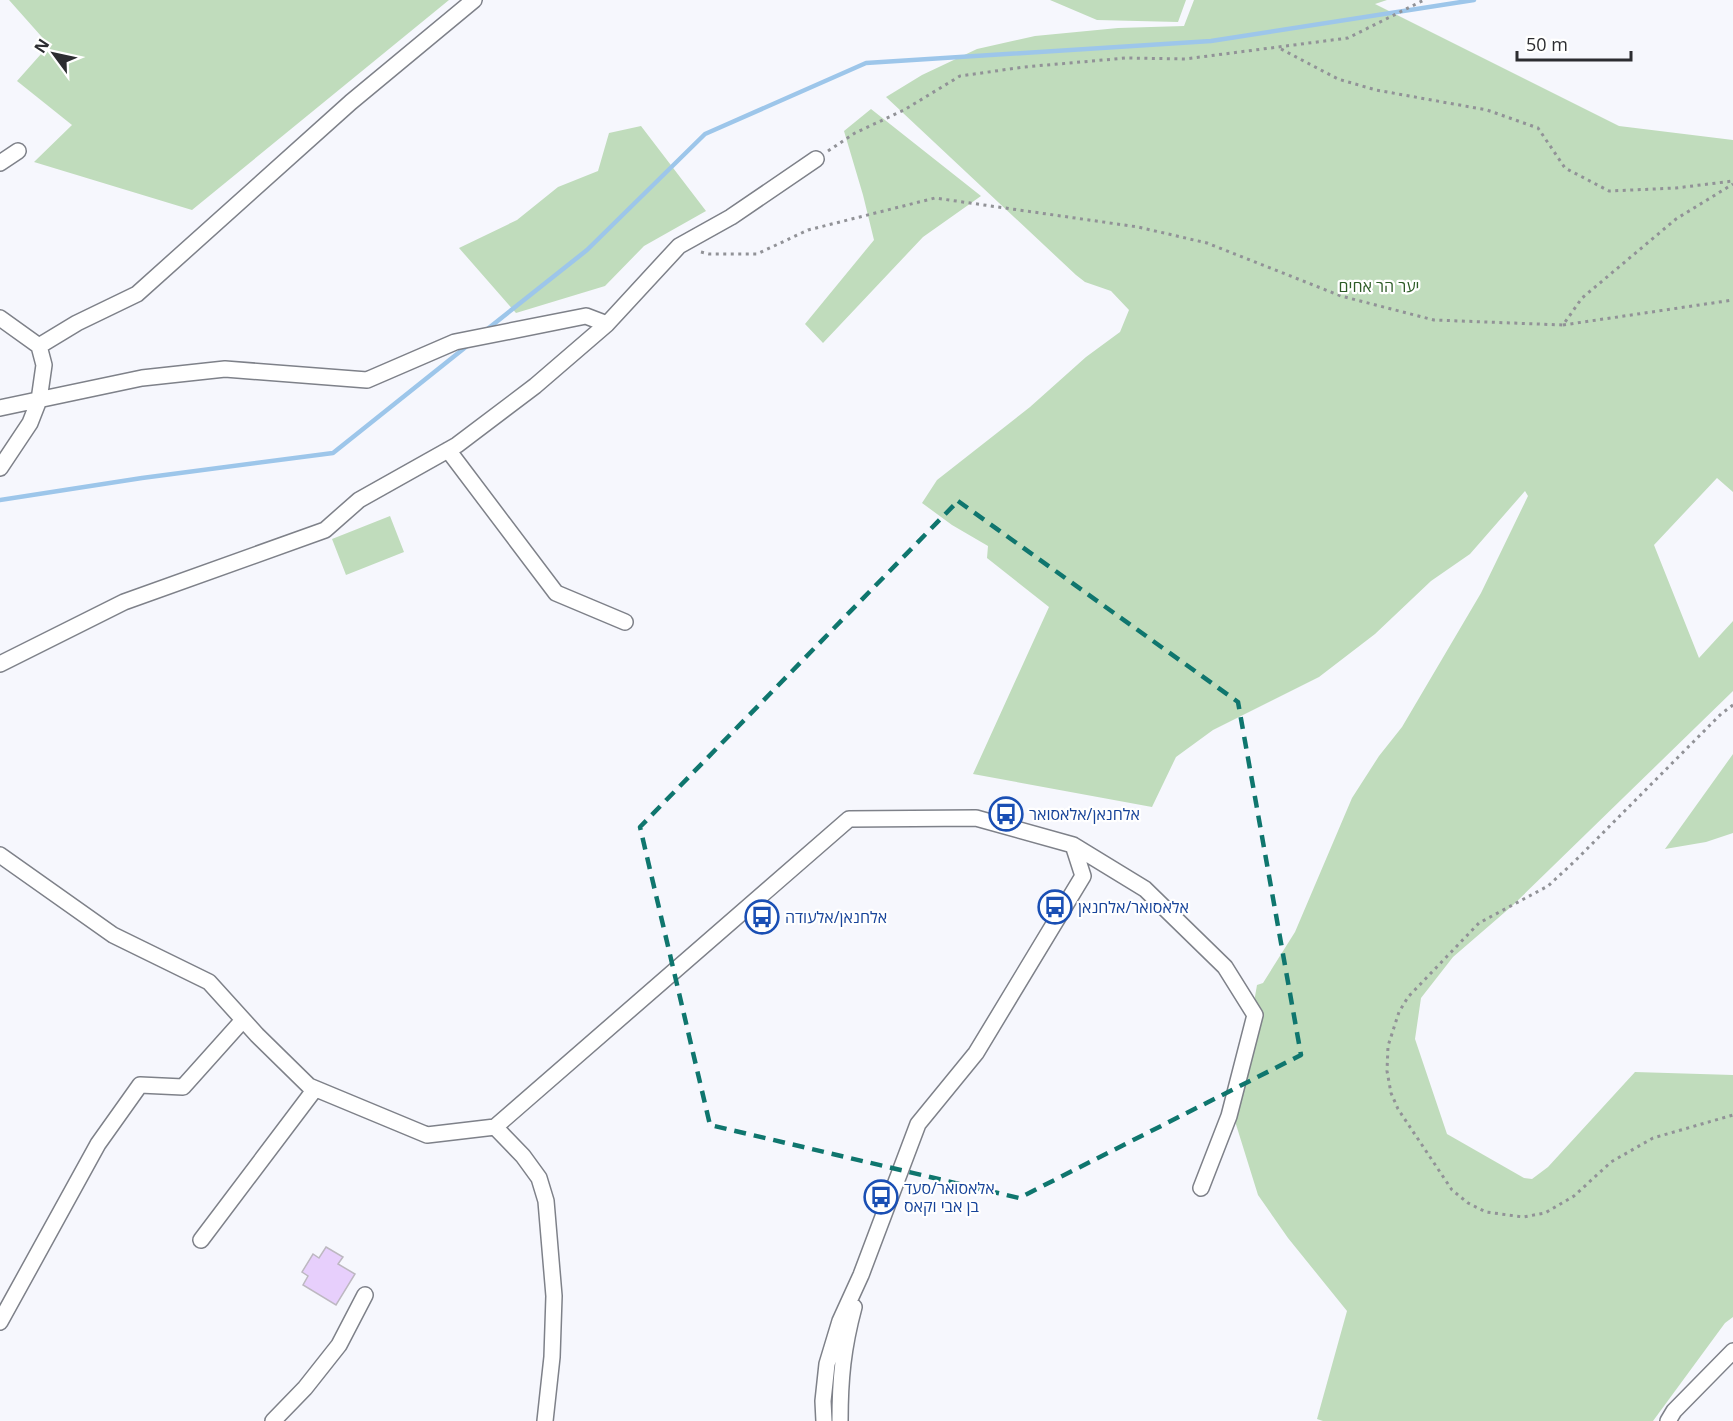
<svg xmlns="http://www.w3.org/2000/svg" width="1733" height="1421" font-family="'Open Sans',Heebo,sans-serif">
	<rect width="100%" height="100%" fill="#f6f7fd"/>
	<!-- green -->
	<path fill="#c0dcbc" d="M9 0H449L192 210 34 162 72 125 17 81 49 45Z
		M1050 0H1186L1178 22 1097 20Z
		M1194 0H1387L1375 4 1619 126 1733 140V492L1717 478 1654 545 1699 658 1733 621V691L1512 906 1453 957 1421 998 1415 1039 1447 1134 1524 1178 1532 1179 1548 1167 1635 1072 1733 1075V1317L1725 1323 1653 1421H1323L1317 1419 1347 1311 1288 1238 1258 1195 1234 1118 1257 985 1263 983 1295 932 1352 798 1379 756 1402 727 1481 593 1528 496 1525 491 1470 554 1431 581 1375 634 1319 677 1213 730 1176 757 1152 807 973 774 1049 607 987 558 988 546 952 525 922 503 937 480 1030 407 1086 357 1120 332 1129 310 1111 291 1085 282 1076 275 886 97 922 75 977 49 1035 36 1118 28 1184 26Z
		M871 109 981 196 923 237 823 343 805 324 874 240 863 195 844 131Z
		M641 126 706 211 644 246 605 286 516 313 459 248 517 220 558 187 598 171 609 133Z
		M390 516 404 552 346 575 332 539Z
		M1733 754V833L1706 842 1665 849Z"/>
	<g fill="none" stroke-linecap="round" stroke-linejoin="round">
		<!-- stream -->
		<path stroke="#9dc6ea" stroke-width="4.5" d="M485 331 587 250 705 134 866 63 1211 41 1474 0
			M0 500 142 478 333 453 467 346"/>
	</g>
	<!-- building -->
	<path fill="#e7cffc" stroke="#bdb8c1" stroke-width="1.5" d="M326 1247 343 1257 338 1264 355 1274 336 1305 303 1285 308 1276 302 1272 313 1254 319 1258Z"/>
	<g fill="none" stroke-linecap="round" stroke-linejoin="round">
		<!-- street casing -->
		<g stroke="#7e8189" stroke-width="18">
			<path id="street" d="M0 163 18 151
				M0 318 39 346 44 365 39 400 30 423 0 468
				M39 346 77 323 137 294 351 102 474 0
				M0 408 142 378 225 369 367 380 455 342 586 316 607 324
				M448 450 556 593 625 622
				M0 664 124 602 325 530 359 500 457 445 535 386 607 324 679 246 731 217 816 159
				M1073 845 1145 889 1225 967 1255 1015 1229 1116 1201 1188
				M0 855 113 935 209 982 257 1035 309 1086 427 1135 495 1127 849 819 976 818 1073 845 1083 876 976 1053 918 1124 861 1275 840 1321 827 1364 823 1401 824 1421
				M495 1127 523 1156 539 1178 546 1201 554 1296 552 1357 545 1421
				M201 1240 315 1089
				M0 1322 98 1144 140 1085 183 1087 243 1020
				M273 1421 305 1388 339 1345 365 1295
				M840 1421C840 1379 843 1348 854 1307
				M1668 1421 1674 1411 1733 1351"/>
		</g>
		<!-- path -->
		<path stroke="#919297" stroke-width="3" stroke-dasharray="3 4.5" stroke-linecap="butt" d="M1281 49 1338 79 1376 90 1487 110 1538 128 1565 168 1609 191 1676 188 1733 181
			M828 151 855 133 904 110 960 76 1024 67 1126 58 1185 59 1348 38 1424 0
			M701 252 709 254H757L808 230 935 198 1138 227 1207 243 1341 296 1434 320 1563 325 1582 298 1676 219 1733 184
			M1563 325 1733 300
			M1733 705 1721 714 1575 861 1548 886 1479 923 1408 997 1399 1012 1388 1046 1387 1071 1391 1093 1398 1109 1452 1190 1468 1203 1486 1212 1523 1217 1545 1213 1574 1196 1611 1162 1653 1138 1733 1115"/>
		<!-- street -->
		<use href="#street" stroke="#fff" stroke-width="15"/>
	</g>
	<!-- marked area -->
	<path fill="none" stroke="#0f766e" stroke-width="4.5" stroke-dasharray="12 8" stroke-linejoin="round" d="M958 501 1238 702 1301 1055 1019 1198 710 1125 640 827Z"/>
	<!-- icons -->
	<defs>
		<g id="bus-ring" transform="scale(1.725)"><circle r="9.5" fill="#fff" stroke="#1a4fb4" stroke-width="1.5"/><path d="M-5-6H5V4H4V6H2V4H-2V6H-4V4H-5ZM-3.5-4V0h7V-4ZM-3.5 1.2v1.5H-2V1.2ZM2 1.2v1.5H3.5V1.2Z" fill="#1a4fb4"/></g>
	</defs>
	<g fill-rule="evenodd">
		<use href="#bus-ring" x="1006" y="814"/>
		<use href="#bus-ring" x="1055" y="907"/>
		<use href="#bus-ring" x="762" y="917"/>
		<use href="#bus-ring" x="881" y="1197"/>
	</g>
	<g text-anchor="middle" stroke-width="4.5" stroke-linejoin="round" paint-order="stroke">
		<!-- park labels -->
		<g font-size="16" fill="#2d5b26" stroke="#fff">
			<text x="1379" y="292">יער הר אחים</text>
		</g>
		<!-- transit labels -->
		<g font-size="16" fill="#164399" stroke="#fff" text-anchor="start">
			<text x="1029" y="820">אלחנאן/אלאסואר</text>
			<text x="1078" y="913">אלאסואר/אלחנאן</text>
			<text x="785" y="923">אלחנאן/אלעודה</text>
			<text x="904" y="1194">אלאסואר/סעד<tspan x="904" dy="18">בן אבי וקאס</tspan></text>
		</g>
	</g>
	<!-- north arrow -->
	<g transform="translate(54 54) rotate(303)" stroke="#ffffff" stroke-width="4.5" paint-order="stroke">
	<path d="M0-4.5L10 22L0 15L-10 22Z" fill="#2c2d31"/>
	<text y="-9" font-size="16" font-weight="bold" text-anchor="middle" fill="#2c2d31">N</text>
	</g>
	<!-- scale -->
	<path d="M1517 51v9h114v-9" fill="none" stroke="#2c2d31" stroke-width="3"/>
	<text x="1526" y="51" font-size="18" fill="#2c2d31" stroke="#ffffff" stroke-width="4.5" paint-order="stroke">50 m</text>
</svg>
